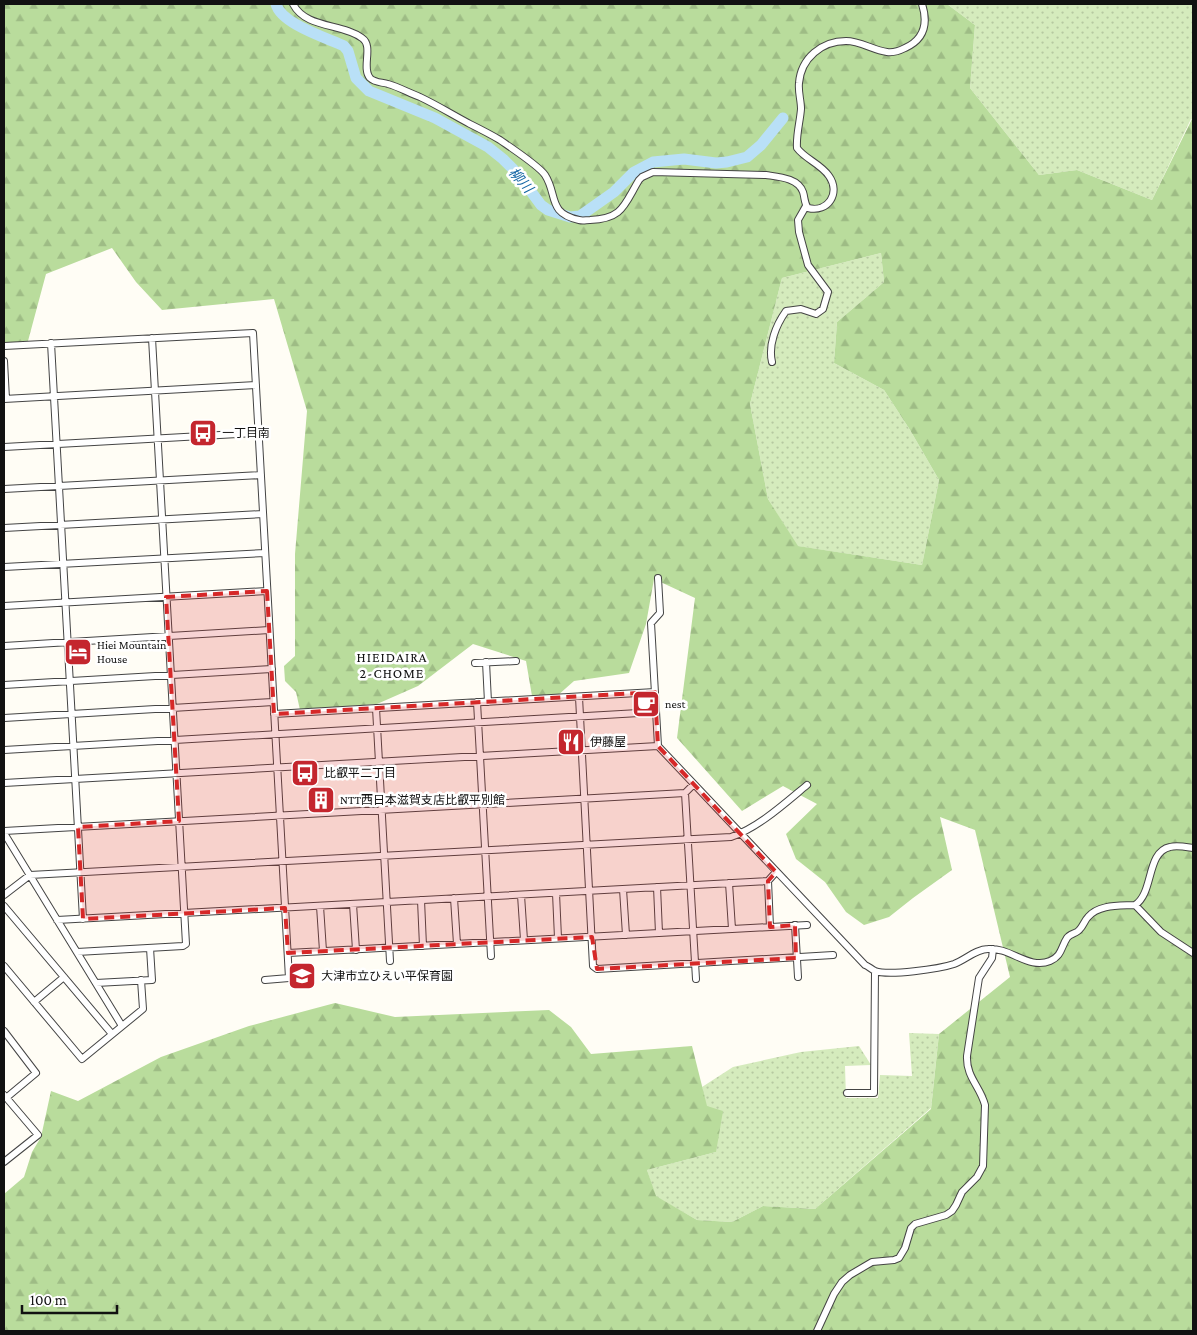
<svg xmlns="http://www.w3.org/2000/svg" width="1197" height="1335" font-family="'Crimson Pro','Noto Sans JP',serif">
	<defs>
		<pattern id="grass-dots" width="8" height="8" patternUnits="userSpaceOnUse" patternTransform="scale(1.25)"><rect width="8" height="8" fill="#d5ebbd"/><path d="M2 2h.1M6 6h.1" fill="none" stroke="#b6c8a1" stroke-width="1.8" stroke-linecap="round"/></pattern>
		<pattern id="forest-firs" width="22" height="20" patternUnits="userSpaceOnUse" patternTransform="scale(1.25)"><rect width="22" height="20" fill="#b9dc9c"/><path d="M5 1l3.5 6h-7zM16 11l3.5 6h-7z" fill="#9ebc85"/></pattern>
	</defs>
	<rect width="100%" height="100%" fill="#fffdf5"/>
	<!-- grass -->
	<path fill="url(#grass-dots)" d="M947 4H1193V120L1191 119 1152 200 1077 170 1039 175 970 88 975 25Z
		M881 253 884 282 837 322 834 363 884 390 910 430 939 480 922 565 797 546 768 499 750 404 782 278Z
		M909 1033 939 1034 931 1108 815 1209 763 1206 732 1222 697 1220 655 1196 647 1170 716 1152 702 1087 733 1067 801 1052 859 1046 871 1065 845 1066 846 1098H878L880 1075 912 1076Z"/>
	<!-- forest -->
	<path fill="url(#forest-firs)" fill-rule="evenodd" d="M4 4H947L975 25 970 88 1039 175 1077 170 1152 200 1192 119 1193 120V1331H4V1194L24 1177 32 1152 41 1137 51 1091 78 1101 161 1057 249 1026 335 1003 395 1017 549 1010 571 1027 591 1054 692 1046 707 1106 723 1111 716 1152 647 1170 656 1196 697 1220 732 1222 763 1206 815 1209 931 1109 939 1034 1010 977 975 830 940 817 952 870 913 898 889 917 864 925 846 912 825 882 796 859 786 834 817 804 783 786 742 811 677 738 695 598 654 579 646 624 629 673 574 681 557 696H532L526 661 473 644 418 686 377 704 300 710 296 692 285 681 284 666 295 656V554L307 411 274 299 162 310 136 282 112 248 46 274 28 341 4 350ZM881 253 884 282 837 322 834 363 884 390 910 430 939 480 922 565 798 546 768 499 750 404 782 278Z"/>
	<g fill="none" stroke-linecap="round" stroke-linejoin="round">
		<!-- river -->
		<path stroke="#b9e0f7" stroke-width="11" d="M276 4C281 24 327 38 344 46L348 51 356 78 369 91 435 118 488 147 503 159 518 174 541 205 548 210 570 217 580 216 614 192 634 172 653 162 684 159 716 163 727 162 747 157 761 145 783 118"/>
		<!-- minor casing -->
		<g stroke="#444" stroke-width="8">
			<path id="minor" d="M293 4C306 29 342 23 362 38 374 46 361 68 370 78 375 83 382 82 388 84 399 87 409 93 420 97 437 105 453 115 470 124 480 129 490 134 500 140 510 147 539 166 545 175 558 195 547 213 579 220 583 221 586 220 590 220 623 219 624 205 639 180L642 177 653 172 766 175C779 177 798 178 803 192 805 198 804 203 808 208 828 213 841 193 829 176 821 164 805 159 797 148 796 135 800 122 801 109 801 100 798 92 799 83 801 58 822 41 846 41 860 41 873 50 887 52 893 53 899 51 905 48 925 39 928 23 922 4
				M51 343 83 919
				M4 346 253 333 289 978 265 980
				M4 361 6 399
				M772 362C768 345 776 325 786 311L801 309 816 314 823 309 828 292 808 265 799 232 798 220 806 206
				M4 399 256 385
				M4 447 258 433
				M4 489 261 475
				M4 528 263 514
				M4 567 265 553
				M658 578 660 613 651 623 658 746 865 965C868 966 871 969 875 971 889 976 939 969 954 964 965 960 976 949 988 949 1010 947 1029 970 1050 961 1062 956 1061 947 1067 938 1070 933 1077 934 1080 929 1083 926 1085 920 1088 917 1099 904 1120 906 1135 905 1154 893 1146 852 1170 847 1177 845 1186 847 1193 848
				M4 606 267 591
				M4 646 269 630
				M486 662 488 702
				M475 663 516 661
				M4 685 272 669
				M579 697 593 966 597 969 833 955
				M477 702 491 956
				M376 708 390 961
				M274 714 655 692
				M4 718 273 702
				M4 750 656 712
				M4 783 658 746
				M685 793 696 979
				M4 831 685 793 694 784
				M4 833 122 1026
				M768 881 770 927
				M729 883 732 929
				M657 887 659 933
				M623 889 626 935
				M556 893 558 938
				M4 895 30 875 731 837C759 827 784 804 807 785
				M521 895 524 940
				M454 898 457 944
				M421 900 423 946
				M353 904 356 950
				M1135 905 1161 932 1193 953
				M4 906 112 1034
				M320 906 323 951
				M57 920 768 881 776 872
				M795 925 798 977
				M77 952 183 946 186 944 152 338
				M288 953 807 925
				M4 966 82 1059 143 1009 141 980
				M96 983 152 980 150 948
				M34 1002 64 977
				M4 1031 36 1073 6 1098
				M847 1093H874L875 971
				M4 1095 38 1135 4 1162
				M817 1331 834 1294 842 1282 850 1275 872 1262 894 1260 899 1258 905 1248 911 1228 915 1224 946 1215 952 1211 956 1205 962 1192 977 1177 983 1166 985 1105C980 1086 966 1077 967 1056L979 978 992 958 993 949"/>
		</g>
		<!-- minor -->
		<use href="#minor" stroke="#fff" stroke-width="6"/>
	</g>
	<!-- marked area -->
	<path fill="#d62828" fill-opacity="0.2" stroke="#d62828" stroke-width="4" stroke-dasharray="10 6" stroke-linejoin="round" d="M267 591 274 714 655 692 658 746 776 872 768 881 770 927 795 925 796 958 597 969 592 937 288 953 285 908 83 919 78 827 179 821 166 597Z"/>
	<!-- icons -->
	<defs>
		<g id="bus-square" transform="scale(1.4375)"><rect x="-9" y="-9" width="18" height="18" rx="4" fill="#c4262e" stroke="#fff"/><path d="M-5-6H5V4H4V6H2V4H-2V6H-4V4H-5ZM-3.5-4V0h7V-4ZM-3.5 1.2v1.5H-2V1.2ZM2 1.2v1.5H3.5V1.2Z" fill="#fff"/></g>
		<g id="hotel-square" transform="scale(1.4375)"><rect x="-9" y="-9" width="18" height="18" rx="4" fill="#c4262e" stroke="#fff"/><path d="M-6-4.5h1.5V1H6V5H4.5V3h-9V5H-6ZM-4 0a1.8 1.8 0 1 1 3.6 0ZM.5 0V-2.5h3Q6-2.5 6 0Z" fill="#fff"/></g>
		<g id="cafe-square" transform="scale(1.4375)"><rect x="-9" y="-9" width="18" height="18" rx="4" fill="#c4262e" stroke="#fff"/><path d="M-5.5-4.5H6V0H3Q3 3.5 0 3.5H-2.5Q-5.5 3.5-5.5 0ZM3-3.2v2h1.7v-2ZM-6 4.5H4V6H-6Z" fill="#fff"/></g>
		<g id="restaurant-square" transform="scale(1.4375)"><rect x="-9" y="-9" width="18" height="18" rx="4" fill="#c4262e" stroke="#fff"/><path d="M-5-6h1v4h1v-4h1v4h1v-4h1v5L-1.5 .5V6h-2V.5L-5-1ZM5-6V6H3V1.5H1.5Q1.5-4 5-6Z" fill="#fff"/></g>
		<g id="building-square" transform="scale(1.4375)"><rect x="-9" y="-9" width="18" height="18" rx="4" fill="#c4262e" stroke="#fff"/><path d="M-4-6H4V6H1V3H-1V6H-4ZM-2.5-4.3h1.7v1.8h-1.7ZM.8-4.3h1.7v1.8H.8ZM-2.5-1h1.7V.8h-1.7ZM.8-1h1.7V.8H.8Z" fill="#fff"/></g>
		<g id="school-square" transform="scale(1.4375)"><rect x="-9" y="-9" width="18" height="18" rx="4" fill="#c4262e" stroke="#fff"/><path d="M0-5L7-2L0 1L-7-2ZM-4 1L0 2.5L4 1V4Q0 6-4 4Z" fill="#fff"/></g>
	</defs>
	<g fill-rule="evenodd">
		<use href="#bus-square" x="203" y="433"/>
		<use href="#hotel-square" x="78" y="652"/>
		<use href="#cafe-square" x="646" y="704"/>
		<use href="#restaurant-square" x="571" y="742"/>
		<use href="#bus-square" x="305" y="773"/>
		<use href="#building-square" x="321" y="800"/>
		<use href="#school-square" x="302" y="976"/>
	</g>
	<g text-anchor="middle" stroke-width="5" stroke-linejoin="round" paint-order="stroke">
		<!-- poi labels -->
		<g font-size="12" fill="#111" stroke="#fff" text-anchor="start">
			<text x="222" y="437">一丁目南</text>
			<text x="97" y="649">Hiei Mountain<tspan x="97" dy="14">House</tspan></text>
			<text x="665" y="708">nest</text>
			<text x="590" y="746">伊藤屋</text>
			<text x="324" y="777">比叡平二丁目</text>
			<text x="340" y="804">NTT西日本滋賀支店比叡平別館</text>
			<text x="321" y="980">大津市立ひえい平保育園</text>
		</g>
		<!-- water labels -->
		<g font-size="14" font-style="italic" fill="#1768a6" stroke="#fff">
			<text transform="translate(521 180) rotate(49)" y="5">柳川</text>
		</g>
		<!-- neighbourhood labels -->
		<g font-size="14" letter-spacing="1" fill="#111" stroke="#fff">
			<text x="392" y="662">HIEIDAIRA<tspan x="392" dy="16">2-CHOME</tspan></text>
		</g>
	</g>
	<!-- border -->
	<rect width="1197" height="1335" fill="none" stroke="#111111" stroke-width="10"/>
	<!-- scale -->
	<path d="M22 1305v8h95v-8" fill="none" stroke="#111111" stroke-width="2.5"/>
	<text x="30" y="1305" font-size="15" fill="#111111" stroke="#ffffff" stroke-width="4" paint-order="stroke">100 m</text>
</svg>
